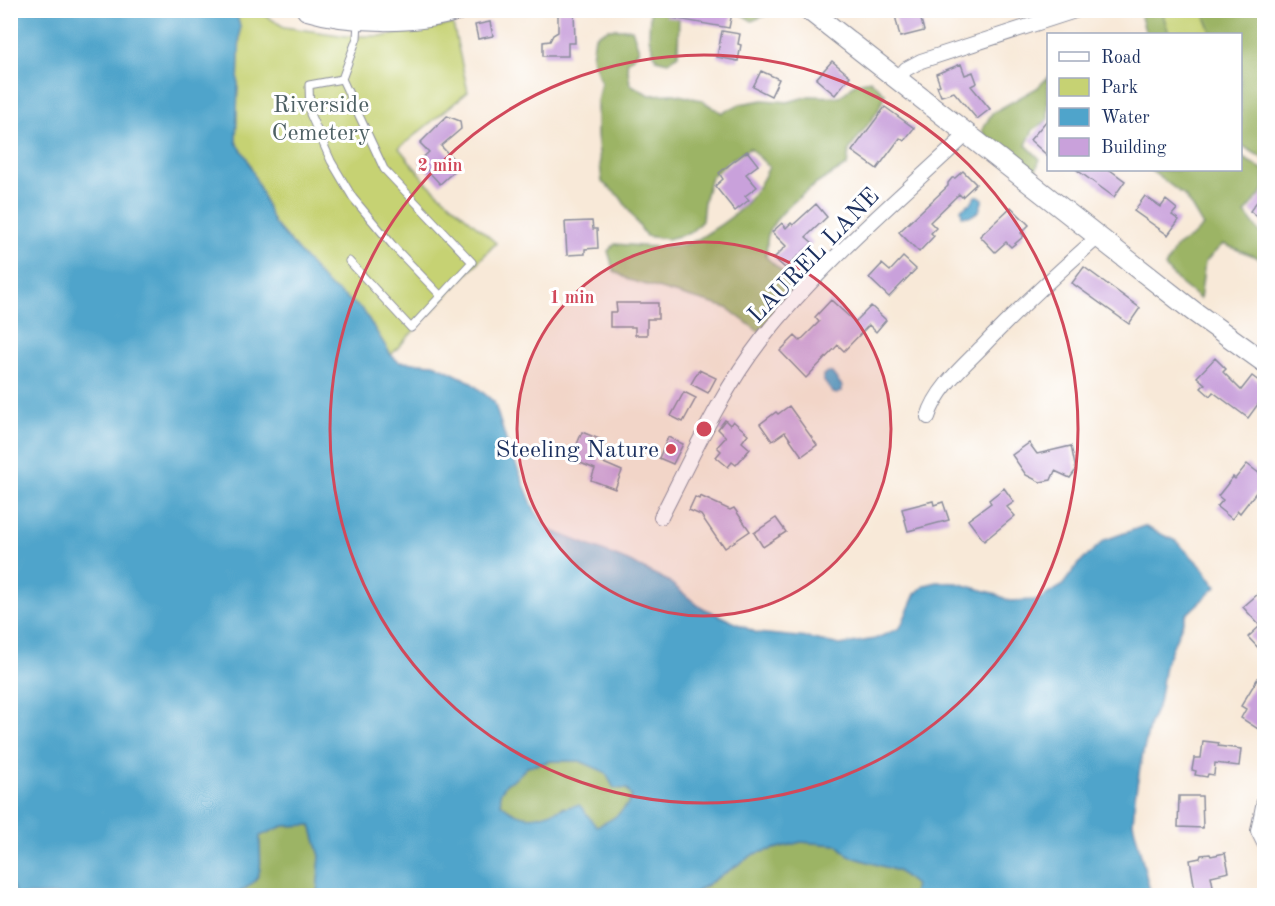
<svg xmlns="http://www.w3.org/2000/svg" width="1275" height="906" font-family="'Old Standard TT',serif">
	<rect width="100%" height="100%" fill="#fff"/>
	<filter id="ink" filterUnits="userSpaceOnUse"><feTurbulence type="fractalNoise" baseFrequency=".0167" numOctaves="2"/><feDisplacementMap in="SourceGraphic" scale="12" xChannelSelector="R" yChannelSelector="G"/><feConvolveMatrix kernelMatrix="1 2 1 2 8 2 1 2 1" color-interpolation-filters="sRGB"/></filter>
	<filter id="wash" filterUnits="userSpaceOnUse"><feTurbulence type="fractalNoise" baseFrequency=".008" numOctaves="4" result="noise"/><feDisplacementMap in="SourceGraphic" scale="24" xChannelSelector="R" yChannelSelector="G"/><feGaussianBlur stdDeviation="1.35" result="paint"/><feColorMatrix in="noise" values="0 0 0 0 0 0 0 0 0 0 0 0 0 0 0 0 0 1.4 0 .05"/><feComposite in="paint" operator="in"/></filter>
	<g filter="url(#wash)">
		<rect width="100%" height="100%" fill="#f8e9d8"/>
		<!-- green -->
		<path fill="#c6d273" stroke="#708068" stroke-width="1.5" d="M236 11H258L284 27 346 36H385L453 24 468 92 399 148 427 183 496 243 391 355 363 310 327 284 274 223 247 158 236 142 240 27Z
			M1174 11H1203L1212 34H1169L1162 15Z"/>
		<!-- forest -->
		<path fill="#9cb465" stroke="#5c7262" stroke-width="1.5" d="M650 11H679L678 55 668 62 656 59 649 38Z
			M736 11H767L768 14 752 21Z
			M1144 11H1162L1169 34H1146L1141 17Z
			M1203 11H1264V159L1241 145 1240 34H1212Z
			M608 29H632L639 50 627 63 630 84 649 95 674 94 701 100 722 113 740 104 763 100 788 102 809 96 840 97 856 83 870 80 885 94 878 111 849 150 847 166C822 178 785 204 770 229 766 236 767 248 766 257L787 276 793 296 759 332 727 308 629 280 614 271 608 251 615 244C638 246 664 249 686 244 694 243 703 236 711 231 740 213 754 199 769 167L750 148 729 161 711 177 704 201 702 221 690 233 668 239 646 236 620 197 602 182 597 135V102L601 82 592 57 595 36Z
			M1048 77V120L1033 130 1026 145 1040 159 1035 173 1023 172 990 146 982 130 992 113 1037 88Z
			M1241 157 1264 170V190L1245 213 1264 238V260L1223 244 1205 262 1200 299 1180 283 1165 267 1175 248 1194 235 1203 226 1185 196 1150 170H1240Z
			M551 761H580L606 772 614 788 627 789 632 797C625 811 611 822 596 826L589 819 564 807C541 820 522 822 501 804L500 793 507 783 515 779 527 767Z
			M311 825 320 856 317 895 234 896C267 878 260 870 260 836L283 826Z
			M801 842 838 845 849 856 898 871 915 885 913 896H691L754 854Z"/>
		<!-- water -->
		<path fill="#4fa4cb" stroke="#356a94" stroke-width="1.5" fill-rule="evenodd" d="M11 10 236 11 240 27 236 142 247 158 274 223 327 284 363 310 391 355 399 362 434 364 469 381 494 402 506 440 534 509 547 529 628 561 668 581 699 606 757 633 809 638 840 645 875 639 900 628 915 594 925 585 937 582 957 583 993 593 1010 601 1038 600 1062 586 1078 564 1105 540 1144 526 1176 541 1202 567 1216 587 1186 615 1165 665 1159 703 1150 723 1141 762 1135 796 1133 823 1151 895H913L915 885 898 871 849 856 838 845 801 842 754 854 691 895H317L320 856 311 825 283 826 260 836C259 871 268 877 234 895H16L10 880ZM551 761H580L605 772 614 788 627 789 632 797C625 811 611 822 596 826 589 819 587 812 579 805 547 809 532 830 501 804L500 793 507 783 515 779 527 767Z
			M975 196H979L983 199 979 211 971 216H962L961 209 972 202Z
			M827 372 832 373 842 386V391L837 394 833 393 823 380V375Z"/>
		<g id="blocks">
			<!-- building -->
			<path fill="#c9a1db" d="M574 10 575 43H568V56H543V42L550 41 553 35 558 32V11Z
				M667 10H723L732 13 729 28 666 17Z
				M913 11 914 14 919 12 924 31 900 37 895 15Z
				M490 22 493 36 478 39 475 25Z
				M722 31 740 34 738 44 741 45 738 61 717 57Z
				M832 61 850 76 835 95 816 79Z
				M961 64 965 75 973 72 977 83 971 86 990 109 977 119 954 92 941 96 937 86 940 85 936 74Z
				M761 71 779 79 771 96 753 87Z
				M885 107 914 128 904 141 900 138 877 169 852 151Z
				M447 116 460 121 461 129 441 146 460 166 440 184 419 161 429 152 420 143Z
				M1048 119V156L1030 140Z
				M747 151 758 165 746 174 757 187 745 196 749 200 735 211 715 186 723 179 719 173Z
				M1077 170H1110L1125 181 1114 197Z
				M963 171 976 184 962 197 959 194 930 222 936 228 931 233 934 236 919 252 899 232 948 186V183L952 178H955Z
				M1264 192V222L1250 211Z
				M1145 196 1161 207 1166 200 1177 209 1172 215 1179 220 1168 235 1134 211Z
				M816 204 827 217 806 237 813 243 785 268 774 258 786 246 772 232 782 223 786 228 791 223 793 225Z
				M1011 207 1029 225 1021 233 1024 236 1011 247 1006 242 995 252 980 236Z
				M592 221 593 229H597L598 248 585 249V254L567 255 565 222Z
				M903 257 916 269 889 297 869 278 882 264 890 271Z
				M1084 267 1140 308 1129 324 1072 283Z
				M831 300 855 322 871 306 886 320 876 332 869 325 844 351 838 345 806 378 780 351 795 336 800 341 819 322 815 317Z
				M616 303H658V319H647V335H635V327H610V312H617Z
				M1215 358 1226 369 1223 372 1241 390 1252 376 1264 385V396L1248 418 1213 392 1210 396 1201 388 1205 384 1197 377Z
				M699 370 716 378 708 393 691 384Z
				M684 392 696 398 683 422 671 416Z
				M789 406 817 445 802 456 785 432 772 441 760 424 776 412 778 414Z
				M725 420 730 425 733 421 748 434 742 442 750 449 736 465 732 462 728 467 716 457 721 451 717 447 726 437 718 429Z
				M582 432 604 441 601 448 604 449 599 461 622 471 615 489 591 480 595 469 571 459Z
				M668 437 683 444 673 464 659 458Z
				M1029 443 1037 454 1071 446 1076 470 1070 478 1055 471 1051 480 1040 482 1026 475 1012 455Z
				M1247 464 1264 477V482L1240 513 1238 511 1232 519 1217 507 1223 500 1218 496 1233 477 1235 479Z
				M1004 488 1014 502 1007 507 1015 516 984 541 968 520 991 503 989 500Z
				M700 496 730 510 734 508 750 531 725 548 721 542 720 543 701 515 689 510 695 497 699 499Z
				M933 501 934 505 943 502 949 520 908 531 902 509Z
				M776 518 786 532 763 547 754 533Z
				M1258 594 1264 600V654L1248 637 1260 626 1243 607Z
				M1264 668V728L1260 725 1258 729 1241 718 1246 709 1241 706Z
				M1203 741 1219 743 1218 746 1241 749 1239 766 1215 763 1214 775 1208 774 1207 777 1195 775 1196 771 1192 770 1194 758H1201Z
				M1179 796H1202L1203 828 1178 827Z
				M1225 853 1229 872 1211 876 1215 896H1196L1190 860 1200 858 1201 855 1210 854 1211 856Z"/>
		</g>
	</g>
	<g filter="url(#ink)">
		<use href="#blocks" fill-opacity="0" stroke="#8a8c9b" stroke-width="1.5"/>
		<g fill="none" stroke-linecap="round" stroke-linejoin="round">
			<!-- service casing -->
			<g stroke="#8a8c9b" stroke-width="9">
				<path id="service" d="M342 79 309 85 310 114 331 161 353 198 395 248 441 296
					M349 261 411 328 472 262 384 169 342 79 357 38 358 22"/>
			</g>
			<!-- minor casing -->
			<g stroke="#8a8c9b" stroke-width="16">
				<path id="minor" d="M897 80 906 69 921 61 1078 10
					M928 417C936 390 961 368 981 348 1018 309 1057 273 1098 237
					M661 517C692 457 720 393 762 339 821 263 897 200 967 134
					M1264 801 1258 831 1264 843"/>
			</g>
			<!-- secondary casing -->
			<g stroke="#8a8c9b" stroke-width="22">
				<path id="secondary" d="M307 10C350 23 416 24 458 10
					M809 10 1193 311 1264 362"/>
			</g>
			<!-- service -->
			<use href="#service" stroke="#fff" stroke-width="7"/>
			<!-- minor -->
			<use href="#minor" stroke="#fff" stroke-width="14"/>
			<!-- secondary -->
			<use href="#secondary" stroke="#fff" stroke-width="20"/>
		</g>
	</g>
	<!-- distance rings -->
	<circle cx="704" cy="429" r="187" fill="#d1495b" fill-opacity=".12"/>
	<g fill="none" stroke="#d1495b" stroke-width="3">
		<circle cx="704" cy="429" r="187"/>
		<circle cx="704" cy="429" r="374"/>
	</g>
	<!-- markers -->
	<circle fill="#d1495b" stroke="#fff" stroke-width="2" cx="671" cy="449" r="6"/>
	<g text-anchor="middle" stroke-width="6" stroke-linejoin="round" paint-order="stroke">
		<!-- park labels -->
		<g font-size="24" fill="#4e6064" stroke="#fff">
			<text x="321" y="112">Riverside<tspan x="321" dy="28">Cemetery</tspan></text>
		</g>
		<!-- street labels -->
		<g font-size="24" fill="#1b2f5e" stroke="#fff">
			<text transform="translate(813 255) rotate(-46)" y="8">LAUREL LANE</text>
		</g>
		<!-- poi labels -->
		<g font-size="24" fill="#1b2f5e" stroke="#fff" text-anchor="end">
			<text x="659" y="457">Steeling Nature</text>
		</g>
	</g>
	<circle cx="704" cy="429" r="9" fill="#d1495b" stroke="#fff" stroke-width="3"/>
	<g font-size="18" text-anchor="middle" font-weight="bold" fill="#d1495b" stroke="#fff" stroke-width="6" stroke-linejoin="round" paint-order="stroke">
		<text x="440" y="171">2 min</text>
		<text x="572" y="303">1 min</text>
	</g>
	<!-- margin -->
	<rect width="1275" height="906" fill="none" stroke="#fff" stroke-width="36"/>
	<!-- legend -->
	<rect x="1047" y="33" width="195" height="138" fill="#ffffff" stroke="#a4acbf" stroke-width="1.5"/>
	<rect x="1059" y="52" width="30" height="9" fill="#ffffff" stroke="#a4acbf" stroke-width="1.5"/>
	<text x="1101" y="63" font-size="18" fill="#1b2f5e">Road</text>
	<rect x="1059" y="78" width="30" height="18" fill="#c6d273" stroke="#a4acbf" stroke-width="1.5"/>
	<text x="1101" y="93" font-size="18" fill="#1b2f5e">Park</text>
	<rect x="1059" y="108" width="30" height="18" fill="#4fa4cb" stroke="#a4acbf" stroke-width="1.5"/>
	<text x="1101" y="123" font-size="18" fill="#1b2f5e">Water</text>
	<rect x="1059" y="138" width="30" height="18" fill="#c9a1db" stroke="#a4acbf" stroke-width="1.5"/>
	<text x="1101" y="153" font-size="18" fill="#1b2f5e">Building</text>
</svg>
